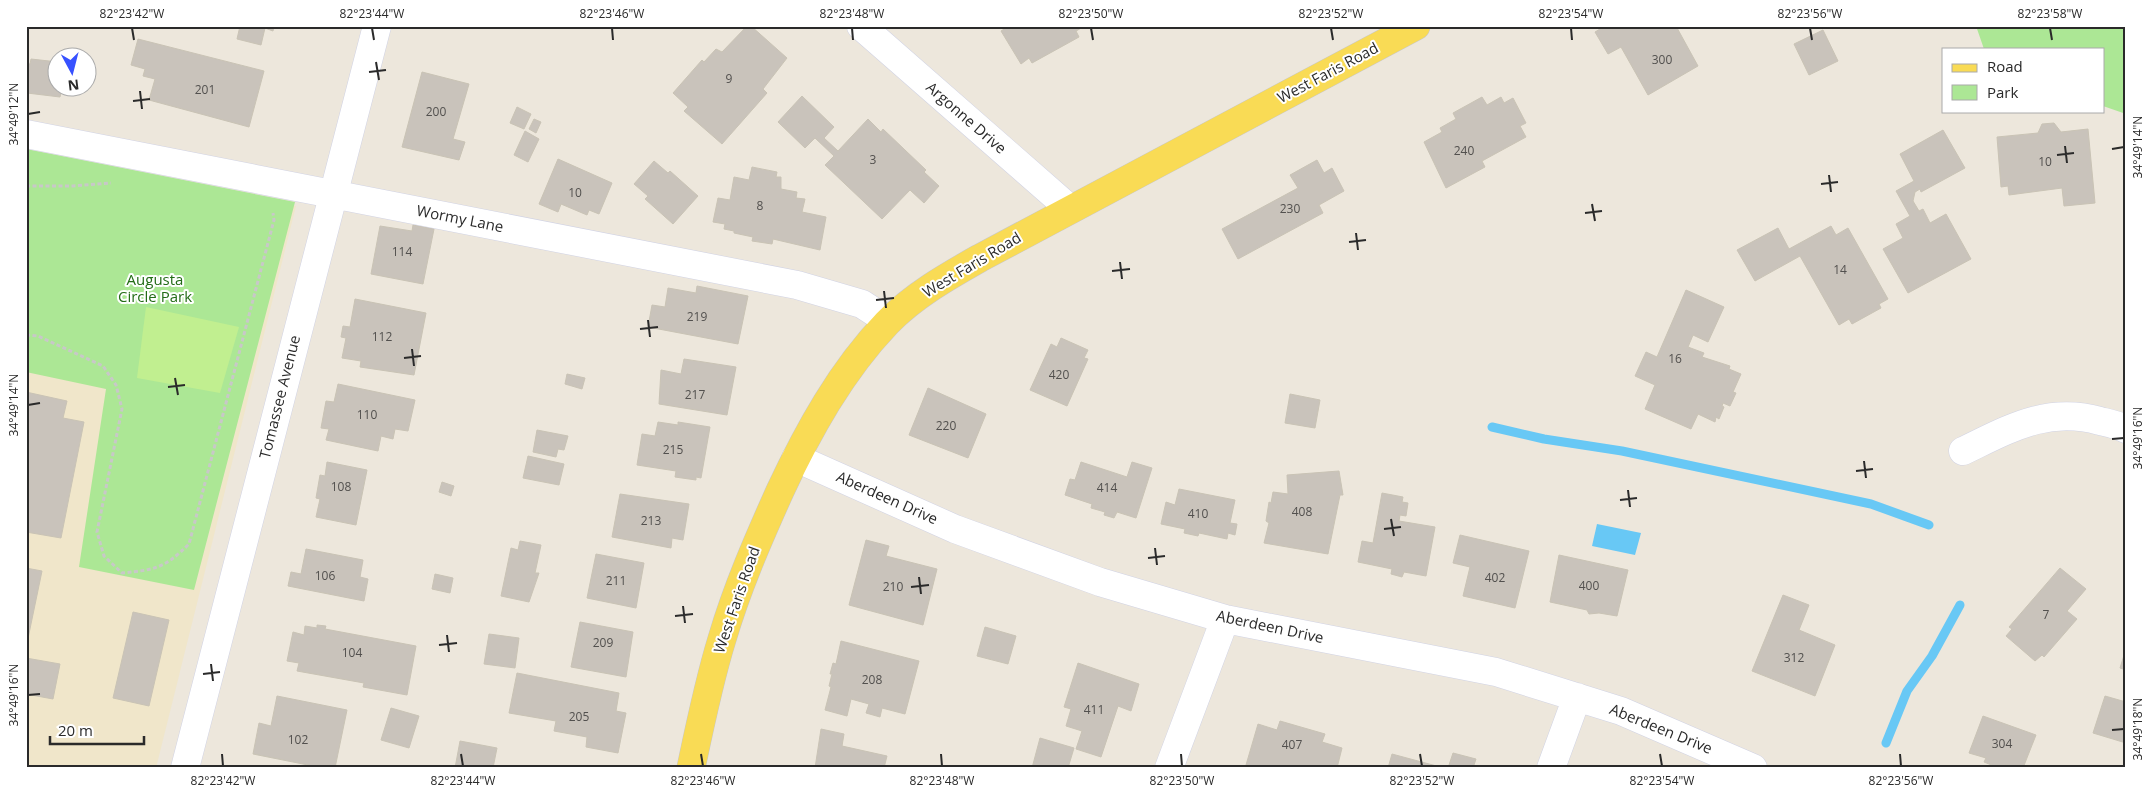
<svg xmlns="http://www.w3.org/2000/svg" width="2152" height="794" font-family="'Open Sans',sans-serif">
	<rect width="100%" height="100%" fill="#ede7dc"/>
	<!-- education -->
	<path fill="#f0e6ca" d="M26 151 296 206 156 768H26Z"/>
	<!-- green -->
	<path fill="#ace795" d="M1976 26H2126V114L2103 106V49H1984Z
		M26 149 295 202 194 590 79 567 106 389 26 372Z"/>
	<!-- pitch -->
	<path fill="#c1ef90" d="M146 307 239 327 220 393 137 378Z"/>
	<!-- water -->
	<path fill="#68c8f5" d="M1597 524 1641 533 1635 555 1592 546Z"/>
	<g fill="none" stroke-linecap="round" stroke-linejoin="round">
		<!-- stream -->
		<path stroke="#68c8f5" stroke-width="9" d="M1492 427 1544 439 1622 451 1871 504 1929 525
			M1886 743 1907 691 1932 656 1960 605"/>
	</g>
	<!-- building -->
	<path fill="#c9c3bb" stroke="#c9c3b5" d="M240 26H274L273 31 265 28 261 45 237 39Z
		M747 26H751L787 58 763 89 767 93 722 144 684 111 688 107 673 93 702 60 704 62 716 49 722 52Z
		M1009 26H1085L1076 31 1079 37 1032 63 1029 58 1021 64 1001 31Z
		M1605 26H1676L1698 66 1648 95 1621 47 1608 54 1595 32Z
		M1823 30 1838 61 1809 75 1794 44Z
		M138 39 264 71 249 127 149 100 155 79 143 76 145 69 131 65Z
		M31 59 58 62V88H62L60 97 27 93 28 78H26V64H30Z
		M422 72 469 84 453 139 465 142 459 160 402 147Z
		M802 96 834 127 824 138 838 151 868 119 881 132 883 129 926 170 924 172 939 186 924 203 910 190 882 219 825 165 834 156 815 138 805 148 778 122Z
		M1482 97 1487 105 1501 97 1504 103 1513 98 1526 123 1520 126 1526 137 1482 161 1485 167 1446 188 1424 142 1442 132 1440 128 1456 119 1453 113Z
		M517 107 531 114 524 129 510 123Z
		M534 119 541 122 536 133 529 129Z
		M2054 123 2061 132 2088 129 2095 203 2064 206 2062 188 2009 195 2008 186 2001 187 1997 137 2038 133 2042 124Z
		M1943 130 1965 168 1921 192 1920 189 1915 192 1913 201 1919 211 1923 209 1930 223 1946 214 1971 259 1908 293 1883 249 1903 238 1896 224 1910 216 1896 191 1914 181 1900 154Z
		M525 131 539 139 528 162 514 155Z
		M558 159 612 183 599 214 589 210 587 215 561 204 558 212 539 204Z
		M1317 160 1324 173 1332 168 1344 191 1319 205 1323 213 1238 259 1222 229 1298 188 1290 175Z
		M654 161 668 173 670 171 698 196 673 224 645 199 648 196 634 184Z
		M752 167 777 172 776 177H781V189L797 192 796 198 805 199 802 212 826 217 820 250 773 239 772 244 752 241 753 237 734 233V231L724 229 725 224 713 222 718 198 730 200 734 177 749 180Z
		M413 225 434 229 423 284 371 274 380 226 412 231Z
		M1831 226 1836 235 1848 228 1888 299 1879 304 1881 308 1852 324 1849 319 1839 325 1800 256 1755 281 1737 250 1778 228 1789 249Z
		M697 286 748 296 738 344 648 327 652 305 665 307 668 288 696 293Z
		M1686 290 1724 307 1708 342 1693 335 1688 347 1704 353 1702 357 1730 366 1729 369 1741 374 1733 392 1736 393 1730 406 1723 403 1722 406 1724 407 1719 419 1716 417 1715 422 1698 414 1691 429 1645 409 1655 385 1635 376 1646 352 1657 357Z
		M355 299 426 313 414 375 360 367 361 361 342 358 346 338 341 337 343 326 350 327Z
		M1061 338 1088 350 1084 358 1088 359 1067 406 1030 390 1051 344 1057 347Z
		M684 359 736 367 727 415 659 404 661 370 681 374Z
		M567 374 585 378 582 389 565 384Z
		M338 384 415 400 408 431 395 429 393 439 381 436 378 451 326 440 329 429 321 428 326 401 334 402Z
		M928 388 986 414 968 458 909 435Z
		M26 392 67 401 63 418 84 422 61 538 26 532Z
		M1290 394 1320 400 1315 428 1285 423Z
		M658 422 678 425V422L710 427 701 478 696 477V480L675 477 676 471 637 465 642 434 655 436Z
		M537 430 568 436 564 450 558 449 556 457 533 452Z
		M528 456 564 464 559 485 523 478Z
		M327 462 367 470 356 525 316 517 320 499 316 498 320 475 325 476Z
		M1081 462 1127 477 1132 462 1152 468 1136 518 1117 512 1114 518 1104 515 1105 512 1091 508 1092 504 1065 495 1070 479 1075 480Z
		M1339 471 1343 495H1340L1328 554 1264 543 1269 523 1266 521 1269 502 1271 503 1273 492 1288 494 1287 475Z
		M442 482 454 486 451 496 439 492Z
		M1179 489 1235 500 1230 523 1237 524 1235 535 1228 533 1227 539 1199 533 1198 536 1184 533 1185 529 1161 524 1166 502 1175 505Z
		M1382 493 1403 497 1402 502 1408 503 1406 516 1400 515 1399 521 1435 527 1426 576 1404 572 1402 577 1391 574 1392 569 1358 562 1362 541 1373 543Z
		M620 494 689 504 683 540 672 538 671 548 612 537Z
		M1460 535 1529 551 1515 608 1463 596 1470 567 1453 563Z
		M866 540 889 546 886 556 937 569 923 625 849 605Z
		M520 541 541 545 535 573H539L529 602 501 596 511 548 518 550Z
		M306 549 363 560 360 577 368 579 364 601 288 586 291 572 301 574Z
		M596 554 644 563 636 608 587 598Z
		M1559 555 1628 570 1617 616 1599 613 1589 614 1587 610 1550 602Z
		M26 568 42 571 26 648Z
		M2060 568 2086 589 2067 611 2077 619 2044 657 2042 655 2035 661 2006 636 2012 629 2009 627Z
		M435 574 453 578 450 593 432 589Z
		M1783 595 1809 605 1799 630 1835 645 1815 696 1752 671Z
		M133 612 169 620 149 706 113 698Z
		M580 622 633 632 626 677 571 667Z
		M317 625 326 626 325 629 416 646 407 695 363 687 364 683 297 671 299 663 287 661 293 632 304 635 305 626 317 628Z
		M985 627 1016 636 1008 664 977 656Z
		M489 634 519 638 515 668 484 664Z
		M841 641 919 661 905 714 882 708 880 717 866 713 869 704 851 699 847 716 825 710 831 687 829 686 832 674H830L833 663 836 664Z
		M2126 649V670L2120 668Z
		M26 658 60 664 53 699 26 694Z
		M1078 663 1139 684 1131 711 1118 706 1101 757 1076 749 1082 731 1066 726 1071 709 1064 707Z
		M517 673 619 693 616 711 626 713 618 753 586 747 587 737 554 731 556 721 509 713Z
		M277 696 347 710 335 768H323L253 754 259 723 271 726Z
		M2105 696 2126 702V743L2093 733Z
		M391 708 419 716 409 748 381 740Z
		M1983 716 2036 735 2023 768 2005 765 2004 768H1999L1984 762 1986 758 1969 753Z
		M1280 721 1325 734 1322 742 1342 748 1337 768H1255L1246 765 1258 724 1277 730Z
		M821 729 844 734 842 746 887 756 884 768H815Z
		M1040 738 1074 748 1068 768H1032Z
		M460 741 497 748 493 768H455Z
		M1453 753 1476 759 1473 768H1448Z
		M1392 754 1444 768H1388Z"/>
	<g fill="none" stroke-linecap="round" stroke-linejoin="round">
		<!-- minor casing -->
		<g stroke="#d1d3e4" stroke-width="29">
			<path id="minor" d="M861 26 1070 209
				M26 134 797 285 862 304 888 321
				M1963 451C2009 429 2047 406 2100 421 2108 423 2118 425 2126 429
				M796 458 955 529 1100 582 1225 619 1496 672 1621 711 1753 768
				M185 768 377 26
				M1169 768 1225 619
				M1551 768 1577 697"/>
		</g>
		<!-- major casing -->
		<g stroke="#c8c8c8" stroke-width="29">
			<path id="major" d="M691 768C700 725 709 681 722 639 737 588 758 540 780 491 808 431 841 371 887 323 913 296 948 276 980 258L1416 26"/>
		</g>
		<!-- path -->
		<path stroke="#c8c8c8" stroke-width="3" stroke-dasharray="4 2.5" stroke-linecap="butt" d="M26 186H73L111 183
			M26 335 38 336 103 366 116 385 122 409 97 532 104 556 122 573C155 570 165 568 189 544L274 220 273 213"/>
		<!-- minor -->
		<use href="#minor" stroke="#fff" stroke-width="28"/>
		<!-- major -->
		<use href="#major" stroke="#f9db55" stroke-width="28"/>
	</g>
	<!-- ticks -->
	<path fill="none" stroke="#2a2a2a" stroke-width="2" d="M132 28 134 40M372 28 374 40M612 28 613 40M852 28 853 40M1091 28 1093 40M1331 28 1333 40M1571 28 1572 40M1810 28 1812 40M2050 28 2052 40M376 62 379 80M369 72 386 70M140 91 142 109M133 101 150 99M28 114 40 112M2065 146 2067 163M2112 149 2124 147M2057 155 2074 153M1829 175 1831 192M1821 184 1838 182M1592 204 1595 221M1585 213 1602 211M1356 233 1358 250M1349 242 1366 240M1120 262 1122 279M1112 271 1130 269M884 291 886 308M876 300 894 298M648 320 650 337M640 329 658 327M412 349 414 366M404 358 421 356M175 378 178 395M168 387 185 385M28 405 40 403M2112 439 2124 438M1864 461 1866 478M1856 471 1873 469M1628 490 1630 507M1620 500 1637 498M1391 519 1394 536M1384 529 1401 527M1155 548 1157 565M1148 558 1165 556M919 577 921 594M911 587 929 585M683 606 685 623M675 616 693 614M447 635 449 652M439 645 457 643M211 664 213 681M203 674 220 672M28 695 40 694M2112 730 2124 729M222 754 223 766M461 754 463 766M701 754 703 766M941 754 942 766M1181 754 1182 766M1420 754 1422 766M1660 754 1662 766M1900 754 1901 766"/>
	<g text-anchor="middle" stroke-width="4" stroke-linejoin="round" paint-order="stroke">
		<!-- number labels -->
		<g font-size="12" fill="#52504e">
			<text x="1662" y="64">300</text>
			<text x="729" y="83">9</text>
			<text x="205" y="94">201</text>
			<text x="436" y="116">200</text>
			<text x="1464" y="155">240</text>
			<text x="873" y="164">3</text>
			<text x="2045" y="166">10</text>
			<text x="575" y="197">10</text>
			<text x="760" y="210">8</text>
			<text x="1290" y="213">230</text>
			<text x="402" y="256">114</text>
			<text x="1840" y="274">14</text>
			<text x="697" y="321">219</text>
			<text x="382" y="341">112</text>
			<text x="1675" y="363">16</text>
			<text x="1059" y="379">420</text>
			<text x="695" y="399">217</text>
			<text x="367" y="419">110</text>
			<text x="946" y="430">220</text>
			<text x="673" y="454">215</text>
			<text x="341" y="491">108</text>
			<text x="1107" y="492">414</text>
			<text x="1302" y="516">408</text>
			<text x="1198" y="518">410</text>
			<text x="651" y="525">213</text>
			<text x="325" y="580">106</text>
			<text x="1495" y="582">402</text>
			<text x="616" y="585">211</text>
			<text x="1589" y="590">400</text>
			<text x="893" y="591">210</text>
			<text x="2046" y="619">7</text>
			<text x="603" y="647">209</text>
			<text x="352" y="657">104</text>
			<text x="1794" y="662">312</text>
			<text x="872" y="684">208</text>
			<text x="1094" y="714">411</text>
			<text x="579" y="721">205</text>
			<text x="298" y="744">102</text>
			<text x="2002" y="748">304</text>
			<text x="1292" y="749">407</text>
		</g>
		<!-- street labels -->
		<g font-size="15" fill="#2a2a2a" stroke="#fff">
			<text transform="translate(1328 73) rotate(-28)" y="5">West Faris Road</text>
			<text transform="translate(966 118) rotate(41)" y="5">Argonne Drive</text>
			<text transform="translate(460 219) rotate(11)" y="5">Wormy Lane</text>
			<text transform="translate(972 265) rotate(-31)" y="5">West Faris Road</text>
			<text transform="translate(280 397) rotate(-76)" y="5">Tomassee Avenue</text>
			<text transform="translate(887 498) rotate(24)" y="5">Aberdeen Drive</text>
			<text transform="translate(737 600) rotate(-71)" y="5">West Faris Road</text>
			<text transform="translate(1270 627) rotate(12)" y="5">Aberdeen Drive</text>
			<text transform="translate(1661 729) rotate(22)" y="5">Aberdeen Drive</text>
		</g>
		<!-- park labels -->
		<g font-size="15" fill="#236c16" stroke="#fff">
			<text x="155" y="285">Augusta<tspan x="155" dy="17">Circle Park</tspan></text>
		</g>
	</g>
	<!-- border -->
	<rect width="2152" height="794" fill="none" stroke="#ffffff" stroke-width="55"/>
	<!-- legend -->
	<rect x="1942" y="48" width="162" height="65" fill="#ffffff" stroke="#aaaaaa"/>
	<rect x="1952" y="64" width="25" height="8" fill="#f9db55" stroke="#aaaaaa"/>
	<text x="1987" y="72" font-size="15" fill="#2a2a2a">Road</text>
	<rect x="1952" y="85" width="25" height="15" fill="#ace795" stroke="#aaaaaa"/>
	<text x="1987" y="98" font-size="15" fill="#2a2a2a">Park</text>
	<!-- north arrow -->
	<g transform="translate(72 72) rotate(173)"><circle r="24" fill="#ffffff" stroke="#aaaaaa"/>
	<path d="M0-4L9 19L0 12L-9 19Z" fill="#3751ff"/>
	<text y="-8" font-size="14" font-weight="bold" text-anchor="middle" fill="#2a2a2a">N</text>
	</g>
	<!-- scale -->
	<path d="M50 736v8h94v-8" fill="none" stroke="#2a2a2a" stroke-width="2.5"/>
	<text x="58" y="736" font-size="15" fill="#2a2a2a" stroke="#ffffff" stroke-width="4" paint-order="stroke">20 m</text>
	<rect x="28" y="28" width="2096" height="738" fill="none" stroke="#2a2a2a" stroke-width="2"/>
	<g font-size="12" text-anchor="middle" fill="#2a2a2a">
		<text x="132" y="18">82°23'42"W</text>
		<text x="372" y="18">82°23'44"W</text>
		<text x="612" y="18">82°23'46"W</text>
		<text x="852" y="18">82°23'48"W</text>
		<text x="1091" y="18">82°23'50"W</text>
		<text x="1331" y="18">82°23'52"W</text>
		<text x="1571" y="18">82°23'54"W</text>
		<text x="1810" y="18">82°23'56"W</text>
		<text x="2050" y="18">82°23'58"W</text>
		<text transform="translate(14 114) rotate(-90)" y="4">34°49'12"N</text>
		<text transform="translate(2138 147) rotate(-90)" y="4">34°49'14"N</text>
		<text transform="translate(14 405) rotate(-90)" y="4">34°49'14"N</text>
		<text transform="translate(2138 438) rotate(-90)" y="4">34°49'16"N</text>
		<text transform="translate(14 695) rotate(-90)" y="4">34°49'16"N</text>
		<text transform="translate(2138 729) rotate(-90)" y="4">34°49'18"N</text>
		<text x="223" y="785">82°23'42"W</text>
		<text x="463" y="785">82°23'44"W</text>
		<text x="703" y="785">82°23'46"W</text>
		<text x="942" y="785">82°23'48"W</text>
		<text x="1182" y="785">82°23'50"W</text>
		<text x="1422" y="785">82°23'52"W</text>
		<text x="1662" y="785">82°23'54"W</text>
		<text x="1901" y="785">82°23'56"W</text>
	</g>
</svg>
